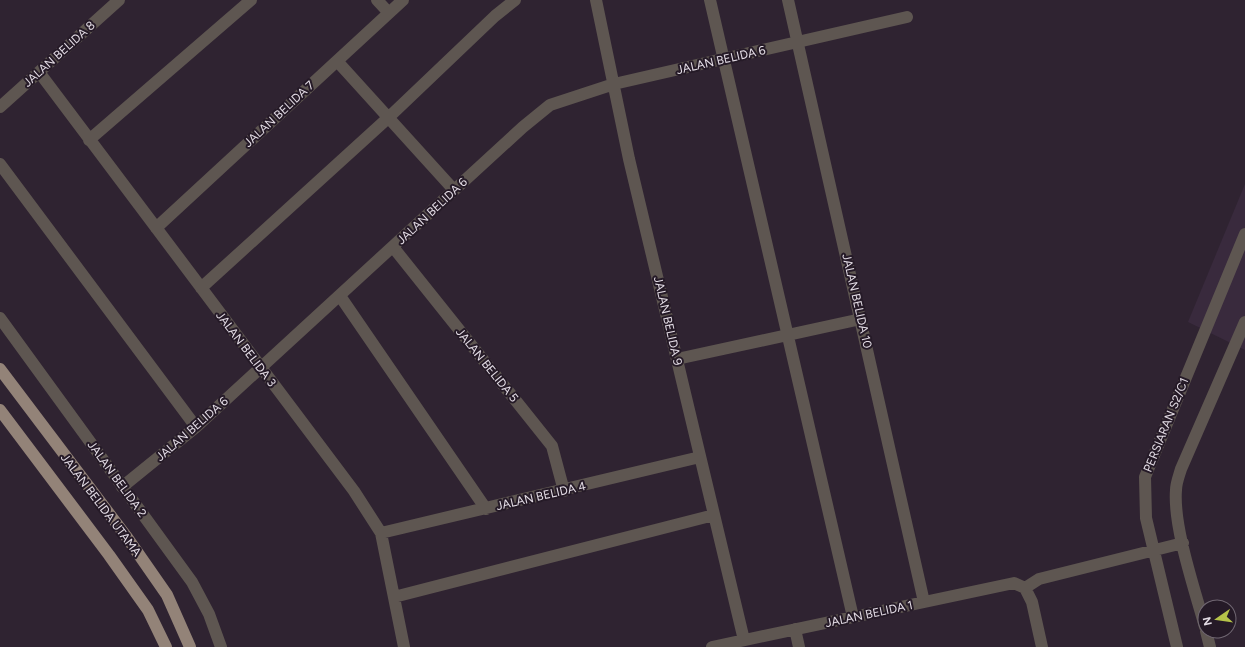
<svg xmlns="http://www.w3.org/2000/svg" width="1245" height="647" font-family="Figtree,sans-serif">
	<rect width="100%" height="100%" fill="#2f2331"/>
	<!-- built -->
	<path fill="#392a3d" d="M1245 184V350L1188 322Z"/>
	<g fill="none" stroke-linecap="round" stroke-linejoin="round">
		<!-- minor -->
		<path stroke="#5e5651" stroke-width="12" d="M377 0 389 13
			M596 0 629 159 744 640
			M710 0 853 617
			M788 0 924 602
			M337 61 454 190
			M39 72 354 491 381 533 404 647
			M0 107 119 0
			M89 140 251 0
			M0 164 196 427
			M156 228 403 0
			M393 247 552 446 564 491
			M201 288 388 118 495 16 515 0
			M340 296 486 509
			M0 318 192 582 209 614 221 647
			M677 359 861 319
			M122 487 196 427 523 127 550 105 614 84 907 17
			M381 533 700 457
			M1025 588 1039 579 1183 543
			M1025 588 1032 602 1042 647
			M394 597 714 515
			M1205 627C1195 590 1173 527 1176 490 1176 483 1179 476 1181 469L1245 322
			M795 629 799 647
			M1206 631 1210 647
			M712 647 1014 583 1025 588
			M1177 647 1146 518 1145 477 1245 234"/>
		<!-- major -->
		<path stroke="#938378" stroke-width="12" d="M0 369 126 536 167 595 190 647
			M0 410 109 555 148 610 166 647"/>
	</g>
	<g text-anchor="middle" stroke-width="4" stroke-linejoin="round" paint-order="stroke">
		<!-- street labels -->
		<g font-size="12" fill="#e4dde6" stroke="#251a27">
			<text transform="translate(59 54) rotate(-42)" y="4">JALAN BELIDA 8</text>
			<text transform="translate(721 60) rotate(-13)" y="4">JALAN BELIDA 6</text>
			<text transform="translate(279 114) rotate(-43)" y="4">JALAN BELIDA 7</text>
			<text transform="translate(432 211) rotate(-43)" y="4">JALAN BELIDA 6</text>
			<text transform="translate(857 301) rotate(77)" y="4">JALAN BELIDA 10</text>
			<text transform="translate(668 321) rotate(77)" y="4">JALAN BELIDA 9</text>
			<text transform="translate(246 349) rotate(53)" y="4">JALAN BELIDA 3</text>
			<text transform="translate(487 365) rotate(51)" y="4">JALAN BELIDA 5</text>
			<text transform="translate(1166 425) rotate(-68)" y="4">PERSIARAN S2/C1</text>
			<text transform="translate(192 429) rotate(-41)" y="4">JALAN BELIDA 6</text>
			<text transform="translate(117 479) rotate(54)" y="4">JALAN BELIDA 2</text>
			<text transform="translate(541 496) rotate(-13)" y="4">JALAN BELIDA 4</text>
			<text transform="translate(101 505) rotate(53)" y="4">JALAN BELIDA UTAMA</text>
			<text transform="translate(869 614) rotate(-12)" y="4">JALAN BELIDA 1</text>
		</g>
	</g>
	<!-- north arrow -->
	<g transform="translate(1217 619) rotate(257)"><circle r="19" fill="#251a27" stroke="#716873"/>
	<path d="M0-3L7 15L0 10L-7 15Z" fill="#b5c249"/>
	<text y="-6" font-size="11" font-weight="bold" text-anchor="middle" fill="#e4dde6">N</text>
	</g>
</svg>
